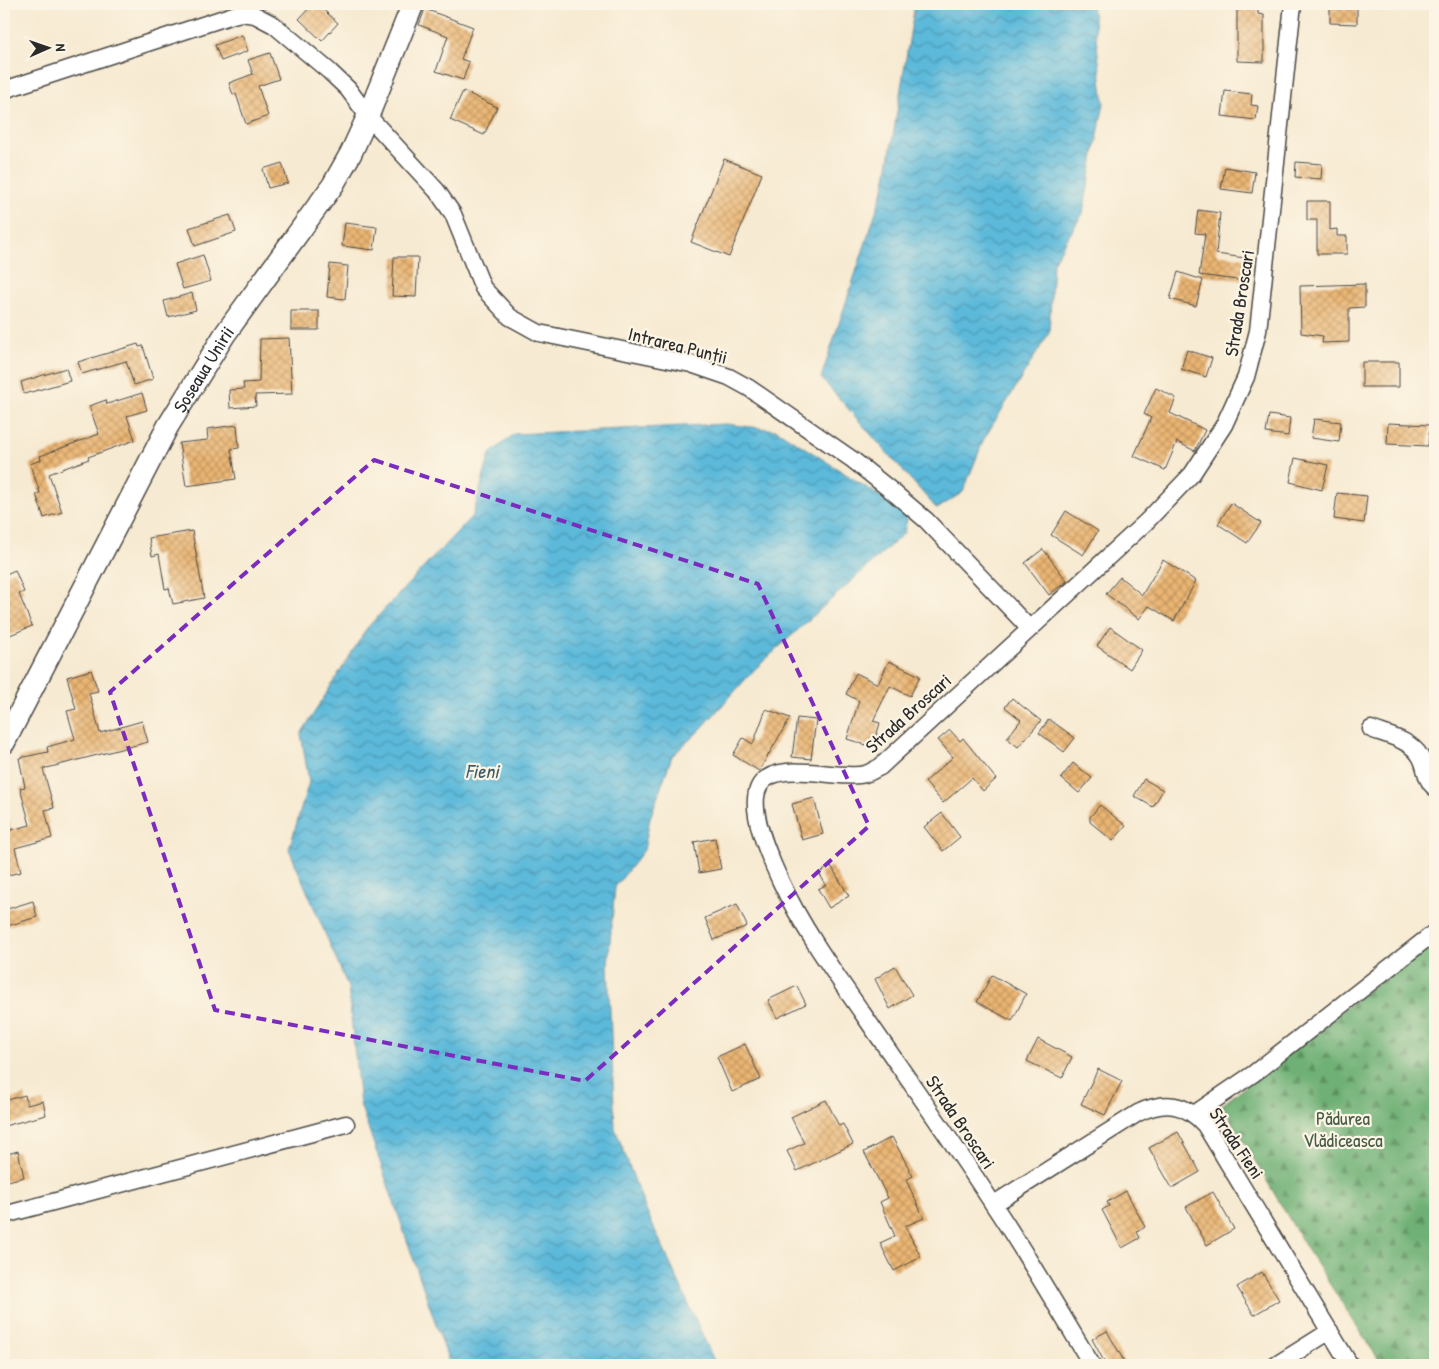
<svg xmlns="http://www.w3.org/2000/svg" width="1439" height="1369" font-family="'Patrick Hand',sans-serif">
	<defs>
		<pattern id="forest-firs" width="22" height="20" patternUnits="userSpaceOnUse" patternTransform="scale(1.25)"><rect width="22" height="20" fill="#6eb074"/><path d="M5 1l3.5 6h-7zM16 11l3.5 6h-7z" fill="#5b8f5f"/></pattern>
		<pattern id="water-waves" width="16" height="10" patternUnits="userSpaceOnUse" patternTransform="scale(1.25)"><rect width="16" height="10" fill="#5bb9da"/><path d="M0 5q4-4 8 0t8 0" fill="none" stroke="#4b97b1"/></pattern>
		<pattern id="building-cross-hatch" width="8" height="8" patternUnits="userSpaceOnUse" patternTransform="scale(1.25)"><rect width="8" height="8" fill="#ebb673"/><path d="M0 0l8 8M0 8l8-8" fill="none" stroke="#bf945f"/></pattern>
	</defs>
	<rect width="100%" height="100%" fill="#fcf5e5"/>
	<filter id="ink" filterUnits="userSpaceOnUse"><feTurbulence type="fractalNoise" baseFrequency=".02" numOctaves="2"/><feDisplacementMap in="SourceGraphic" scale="10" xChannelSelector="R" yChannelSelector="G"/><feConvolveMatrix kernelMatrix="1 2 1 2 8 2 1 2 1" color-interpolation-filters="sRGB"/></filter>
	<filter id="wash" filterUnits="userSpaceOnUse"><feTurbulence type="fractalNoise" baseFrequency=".0096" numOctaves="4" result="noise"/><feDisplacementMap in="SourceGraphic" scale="20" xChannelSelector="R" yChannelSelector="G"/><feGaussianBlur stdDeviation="1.12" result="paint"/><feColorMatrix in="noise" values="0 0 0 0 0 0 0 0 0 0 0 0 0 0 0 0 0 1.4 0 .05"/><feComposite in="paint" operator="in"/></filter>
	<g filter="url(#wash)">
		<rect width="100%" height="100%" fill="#f7ead2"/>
		<!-- forest -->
		<path fill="url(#forest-firs)" stroke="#4c6e50" d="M1435 937V1365H1382L1307 1249 1222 1105Z"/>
		<!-- water -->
		<path fill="url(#water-waves)" stroke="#437282" d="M915 4H1092L1104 103 1083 213 1053 262 1049 333 984 439 963 492 937 509 821 378 885 184Z
			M726 424 777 430 908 514 904 533 754 670 700 730 672 756 650 818 644 850 615 887 608 964 615 1128 645 1208 716 1365H450L360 1104 348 987 289 849 309 782 301 734 367 628 473 515 490 454 514 434Z"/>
		<g id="blocks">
			<!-- building -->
			<path fill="url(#building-cross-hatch)" d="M313 4H317L338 23 322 41 299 19Z
				M1237 4H1258V14L1264 15V62L1237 61Z
				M1330 4H1357V24L1330 23Z
				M425 9 473 27 461 59 469 62 463 80 436 71 448 36 419 25Z
				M242 35 248 51 221 61 215 45Z
				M270 53 279 79 258 86 268 116 246 124 236 94 233 95 229 83 253 74 248 60Z
				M463 91 497 107 484 135 450 120Z
				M1225 91 1252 94 1251 105 1258 106 1256 120 1222 116Z
				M724 159 762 174 729 257 691 242Z
				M1296 162 1322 164 1321 179 1295 177Z
				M282 163 288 183 268 188 263 169Z
				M1225 167 1255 172 1252 193 1221 189Z
				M1307 201H1330V230L1337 229V236H1347V254H1317V220H1307Z
				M1198 210 1220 213 1216 254 1245 258 1244 266 1247 267 1245 281 1199 275 1205 234 1195 233Z
				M230 215 236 232 195 246 189 228Z
				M345 223 377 227 374 250 342 246Z
				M203 255 211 281 183 289 175 264Z
				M394 257H418L416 297 392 296Z
				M330 264 348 266 345 299 327 297Z
				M1178 272 1203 280 1196 306 1170 299Z
				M1365 284V307L1349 308V342L1322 343 1323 336 1301 333 1300 286Z
				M192 293 196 310 168 317 164 301Z
				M291 311H319V330H291Z
				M289 338 292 394 255 395 256 406 230 408 229 390 244 389 243 383 259 382 260 339Z
				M138 344 139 347 143 346 153 379 134 385 126 361 82 374 78 362Z
				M1187 350 1212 358 1206 377 1181 369Z
				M1362 362H1399V387H1362Z
				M66 368 70 381 24 394 21 382Z
				M1156 388 1176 398 1170 413 1205 430 1195 451 1177 442 1165 470 1134 456 1151 418 1144 414Z
				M142 393 147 410 127 416 135 440 88 457 89 459 49 474 62 512 44 518 36 494 40 493 30 464 41 460 40 456 99 434 89 406 106 400 107 404Z
				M1269 415 1290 418 1288 436 1266 433Z
				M1314 419 1341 422 1339 442 1311 438Z
				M1388 423 1430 425 1428 446 1387 444Z
				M237 425 239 448 231 449 236 479 186 486 179 443 208 440 207 429Z
				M1295 458 1328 465 1322 490 1290 482Z
				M1337 493 1367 496 1364 523 1334 519Z
				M1231 503 1261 523 1247 543 1218 524Z
				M1066 511 1098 531 1083 555 1051 535Z
				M192 531 204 598 173 604 169 588 165 589 159 554 152 556 149 538Z
				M1043 549 1067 581 1049 595 1025 563Z
				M1163 560 1196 581 1174 621 1149 606 1139 619 1106 594 1120 577 1142 595Z
				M15 570 24 592 19 594 32 626 10 635 4 618V575Z
				M1110 627 1142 650 1130 669 1097 646Z
				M889 661 920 676 910 696 890 686 873 721 880 723 873 747 847 739 859 701 846 694 856 673 878 684Z
				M91 670 98 691 89 693 100 733 142 721 148 742 43 769 54 808 45 810 52 838 15 848 21 872 4 876V820H9L11 830 30 825 20 788 25 787 19 758 48 752 47 747 75 739 67 711 76 709 67 677Z
				M1012 698 1041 721 1018 747 1007 738 1021 720 1005 707Z
				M766 709 790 718 759 771 733 755 743 738 753 744Z
				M797 718 816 720 811 759 792 757Z
				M1049 719 1075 738 1064 752 1039 733Z
				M950 730 960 741 963 738 996 779 983 791 972 778 943 803 925 782 953 757 938 740Z
				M1073 763 1092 778 1079 793 1061 778Z
				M1144 779 1163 790 1153 807 1134 796Z
				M814 798 823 834 802 840 792 804Z
				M1100 805 1126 826 1113 841 1090 822V817Z
				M942 813 960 837 943 851 924 827Z
				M715 838 721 869 699 873 694 842Z
				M831 866 849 896 829 908 818 889 826 885 819 873Z
				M33 901 37 917 4 927V910Z
				M737 904 747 926 714 940 705 918Z
				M895 966 912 995 890 1009 875 979Z
				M992 975 1026 994 1012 1021 977 1002Z
				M797 986 806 1004 777 1018 768 1000Z
				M1038 1039 1072 1057 1062 1078 1027 1061Z
				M745 1044 761 1079 732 1092 717 1057Z
				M1098 1069 1122 1081 1105 1115 1081 1104Z
				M25 1095 27 1105 43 1101 46 1115 4 1126V1101Z
				M826 1100 839 1126 843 1124 853 1144 797 1171 787 1151 804 1143 791 1117Z
				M1178 1132 1200 1172 1172 1188 1149 1148Z
				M892 1137 913 1176 906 1180 924 1218 905 1226 921 1257 894 1271 880 1243 895 1236 880 1202 888 1198 864 1152Z
				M18 1151 24 1177 4 1182V1155Z
				M1126 1191 1145 1227 1137 1232 1140 1238 1122 1248 1102 1210 1109 1206 1107 1202Z
				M1213 1192 1234 1229 1207 1245 1186 1207Z
				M1262 1272 1279 1300 1254 1315 1237 1287Z
				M1107 1331 1124 1361 1116 1365H1106L1092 1339Z"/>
		</g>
	</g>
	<g filter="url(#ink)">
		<use href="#blocks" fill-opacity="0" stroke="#4a4844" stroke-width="1"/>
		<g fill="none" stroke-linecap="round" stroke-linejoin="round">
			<!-- minor casing -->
			<g stroke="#4a4844" stroke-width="19">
				<path id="minor" d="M4 90 233 15 241 13 255 15 274 25 329 71 348 89 368 116 437 191 453 214 483 288 510 317 539 333 691 364 729 377 749 388 853 460 893 492 926 520 1030 629
					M1371 729C1386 735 1411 740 1420 756 1427 767 1424 779 1435 788
					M1194 1114 1253 1074 1435 932
					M994 1204 1138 1113C1165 1100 1185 1103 1205 1125L1350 1365
					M4 1215 346 1124
					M1092 1365C1059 1311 1028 1256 993 1204 950 1138 905 1075 861 1011 833 971 800 924 780 880 770 858 746 807 760 785 778 758 837 781 865 774 870 773 875 769 880 767L1146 522 1192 474 1224 425 1246 377 1258 331 1293 4
					M1276 1365 1330 1331"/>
			</g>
			<!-- major casing -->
			<g stroke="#4a4844" stroke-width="24">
				<g id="major">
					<path id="s1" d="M4 743 168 426 225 334 333 185 351 153 368 116 413 4"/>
				</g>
			</g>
			<!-- minor -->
			<use href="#minor" stroke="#fff" stroke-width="16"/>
			<!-- major -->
			<use href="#major" stroke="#fff" stroke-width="21"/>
		</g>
	</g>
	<!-- marked area -->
	<path fill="none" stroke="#7b2cbf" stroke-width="4" stroke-dasharray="10 6" stroke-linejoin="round" d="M374 460 758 584 869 826 585 1081 215 1010 110 692Z"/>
	<g text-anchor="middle" stroke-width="4.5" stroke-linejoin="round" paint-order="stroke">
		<!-- street labels -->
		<g font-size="19" fill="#2b2b2b" stroke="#fcf5e5">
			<text transform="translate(1239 303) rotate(-81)" y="7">Strada Broscari</text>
			<text transform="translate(678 345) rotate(14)" y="7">Intrarea Punții</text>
			<text dy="7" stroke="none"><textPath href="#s1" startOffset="424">Șoseaua Unirii</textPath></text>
			<text transform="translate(908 713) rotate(-42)" y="7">Strada Broscari</text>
			<text transform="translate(961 1122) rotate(56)" y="7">Strada Broscari</text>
			<text transform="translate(1237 1143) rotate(56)" y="7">Strada Fieni</text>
		</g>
		<!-- park labels -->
		<g font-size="19" fill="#475c47" stroke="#fcf5e5">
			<text x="1343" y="1125">Pădurea<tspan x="1343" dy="22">Vlădiceasca</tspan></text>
		</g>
		<!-- water labels -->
		<g font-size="20" font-style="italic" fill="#3c5d68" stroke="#fcf5e5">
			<text x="482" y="778">Fieni</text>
		</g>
	</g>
	<!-- margin -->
	<rect width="1439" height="1369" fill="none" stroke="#fcf5e5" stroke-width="20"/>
	<!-- north arrow -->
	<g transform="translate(48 48) rotate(88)" stroke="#fcf5e5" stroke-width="4" paint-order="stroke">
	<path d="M0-4L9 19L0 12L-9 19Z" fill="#2b2b2b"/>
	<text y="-8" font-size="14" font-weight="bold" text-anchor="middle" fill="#2b2b2b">N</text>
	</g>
</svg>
